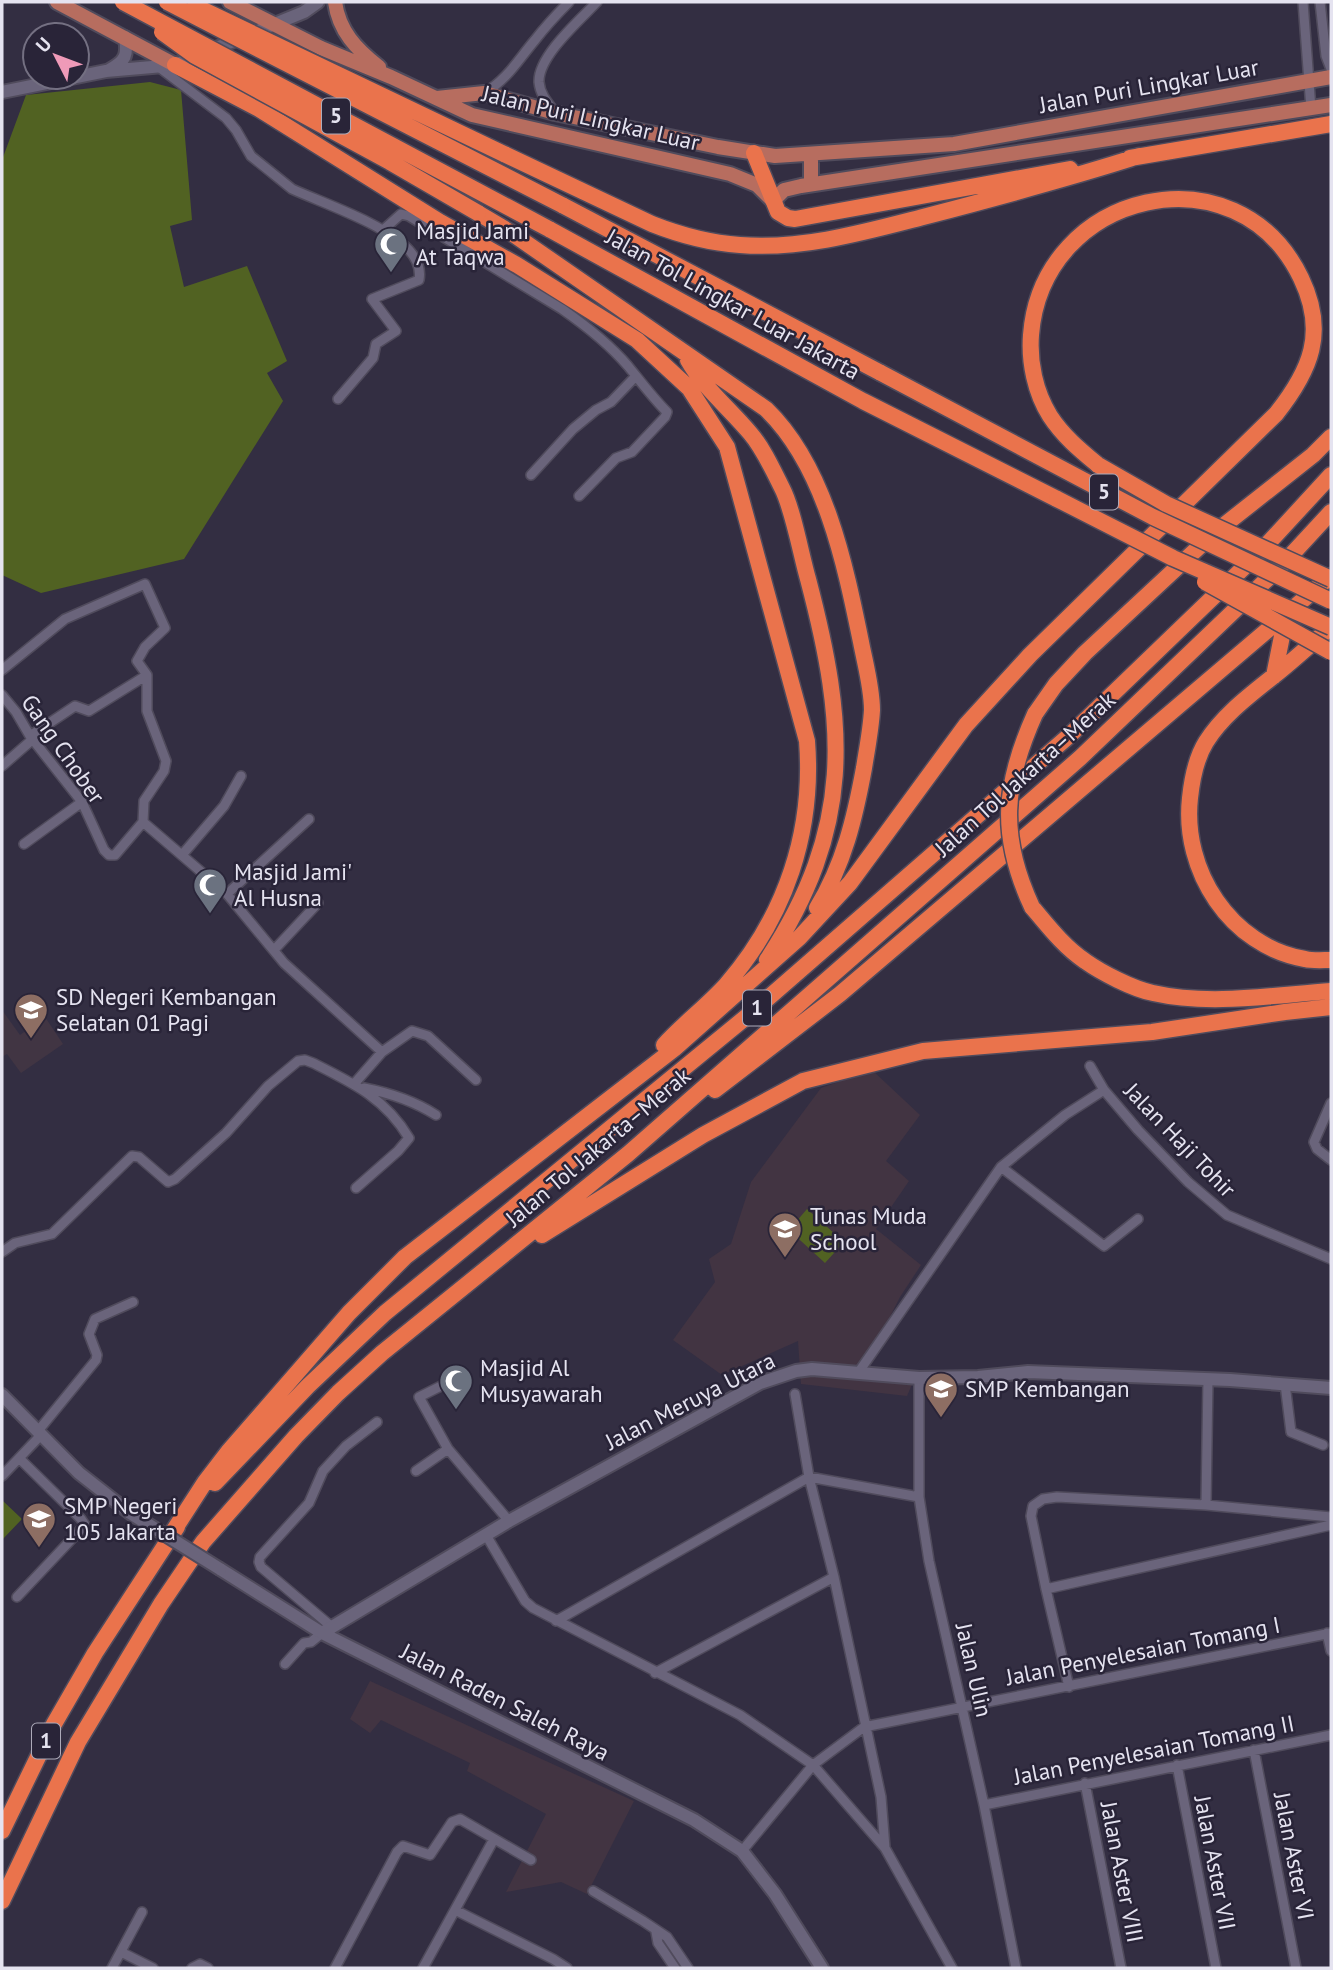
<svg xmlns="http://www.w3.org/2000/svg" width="1333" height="1970" font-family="'PT Sans',sans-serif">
	<rect width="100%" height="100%" fill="#332e42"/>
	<!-- commercial -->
	<path fill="#423442" d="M872 1070 920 1115 886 1161 909 1181 876 1229 921 1265 900 1297 863 1370 916 1375 907 1396 801 1384 798 1341 722 1375 673 1340 715 1282 709 1259 731 1244 751 1182 821 1088Z
		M370 1681 634 1801 587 1894 561 1882 506 1892 546 1814 467 1771 470 1763 381 1720 370 1733 350 1719Z"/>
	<!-- education -->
	<path fill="#413543" d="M2 1010 20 1035 45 1017 63 1044 21 1073 7 1054 2 1057Z"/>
	<!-- green -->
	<path fill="#516222" d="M150 82 181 90 192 220 170 226 184 287 247 266 287 361 267 373 283 401 184 559 41 593 2 575V160L26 95Z
		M807 1209 844 1242 825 1263 789 1230Z
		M3 1501 22 1519 2 1540V1502Z"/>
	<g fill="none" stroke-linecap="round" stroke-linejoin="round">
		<!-- street casing -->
		<g stroke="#504b5c" stroke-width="12">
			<path id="street" d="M1303 2 1311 109
				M1320 2 1326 56 1331 69
				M160 68 226 118 236 130 251 156 292 189C325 204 385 224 409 250 417 259 421 269 419 280L372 299 396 331 376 344 373 358 338 399
				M484 93C507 80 518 60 535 40 545 27 557 14 569 2
				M554 111C547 102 540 94 539 82 538 56 580 20 597 2
				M382 231 401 214 409 216 562 309C585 325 610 345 628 366 641 382 653 398 667 412L665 417 632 452 616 458 579 496
				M531 475 573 429 596 410 611 402 635 377
				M2 670 65 619 145 584 165 628 145 647 137 661 147 675V711L166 761 164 771 144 801 143 822
				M2 695 16 712 30 736 82 802 104 850 109 855H115L143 822
				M30 736 75 706 89 711 147 675
				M2 766 33 739
				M143 822 227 894 284 963 382 1052
				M24 844 82 802
				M182 855 224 806 241 776
				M227 894 309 819
				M274 950 318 903
				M1090 1066 1104 1090 1138 1130 1188 1182 1227 1215 1331 1259
				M354 1084 382 1052 412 1031 428 1036 476 1080
				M364 1088C390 1093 414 1101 436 1115
				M1331 1103 1314 1142 1317 1149 1331 1160
				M1001 1167 1104 1246 1138 1219
				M2 1252 15 1243 52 1234 132 1156 139 1157 168 1182 175 1179 226 1133 268 1086 298 1061 305 1060 313 1063C353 1083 385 1098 409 1138L398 1151 356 1188
				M858 1373 1001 1167 1065 1115 1104 1090
				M919 1378V1497L929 1561 984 1805 1016 1968
				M447 1383 419 1397 448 1449 509 1521
				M1285 1384 1291 1432 1323 1445
				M795 1394 809 1477 834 1577 881 1797 885 1848
				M38 1431 96 1360 97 1355 89 1334 95 1319 133 1302
				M416 1471 448 1449
				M2 1476 41 1435
				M1206 1505 1208 1379
				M486 1535 525 1601 533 1608 740 1715 813 1765 885 1848 952 1968
				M1046 1589 1031 1516 1033 1506 1043 1499 1057 1497 1206 1505 1331 1517
				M17 1597 85 1525 81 1519 19 1458
				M556 1621 809 1477 919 1497
				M332 1627 261 1567 259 1562 260 1557 309 1503 323 1471 346 1446 377 1422
				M1327 1633 1331 1651
				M285 1664 304 1643 311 1642 322 1633
				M655 1673 834 1577
				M1069 1687 1046 1589 1331 1525
				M1254 1750 1296 1968
				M1177 1765 1216 1968
				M1085 1783 1121 1968
				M984 1805 1331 1735
				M742 1851 813 1765 864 1727 1331 1633
				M593 1891 643 1921 667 1937 688 1968
				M455 1910 553 1959 567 1968
				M656 1932 658 1943 675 1968
				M121 1952 153 1968
				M112 1968 142 1912
				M192 1968 200 1964 208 1968
				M335 1968 397 1852 403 1846 430 1855 452 1822 460 1819 531 1860
				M423 1968 494 1839"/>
		</g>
		<!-- secondary casing -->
		<g stroke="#504b5c" stroke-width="16">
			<path id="secondary" d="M109 70C126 61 128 55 125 37
				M2 92 106 71 175 65 304 12 318 2
				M2 1395 79 1473 130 1513
				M220 1569 322 1633 694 1820 742 1851 775 1894 822 1968
				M322 1633 509 1521 760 1383 796 1371 812 1369 919 1378 978 1377 1028 1372 1230 1380 1331 1388"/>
		</g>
		<!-- primary casing -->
		<g stroke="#504b5c" stroke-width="18">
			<path id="primary" d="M57 2 175 65
				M230 2 321 48 391 77 472 115 730 174 757 185 773 201 784 190 801 186 1331 105
				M335 2C339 31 356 49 379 67
				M437 98 484 93 555 113 612 125 718 147 775 156 954 144 1331 77
				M811 154V184"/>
		</g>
		<!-- highway casing -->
		<g stroke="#504b5c" stroke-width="19">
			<path id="highway" d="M175 65 259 109 440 222 517 265 637 340 689 388 727 447 807 741C814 831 786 916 726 985 707 1006 683 1024 664 1045
				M754 153 778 212 788 218 795 219 1070 169
				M504 154 652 224C680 235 710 243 740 245 801 250 865 232 923 217 996 198 1067 179 1139 156
				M1130 158 1331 124
				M562 205 881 373
				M478 213 513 234 766 409C825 466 845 564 861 642 865 663 872 688 872 710 871 729 867 749 864 768 855 817 844 864 817 908
				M549 229 863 401 1057 499
				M688 360C703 387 730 409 750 433 763 448 773 470 782 488 793 509 801 555 808 579 847 727 854 827 767 960
				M1331 627C1312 643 1294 660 1275 675 1250 695 1223 715 1206 742 1196 758 1192 779 1190 798 1182 870 1230 946 1305 959 1313 961 1323 960 1331 960
				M1274 676 1286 616
				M1035 714 1056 684 1085 653 1213 534 1313 455 1331 437
				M1032 907C1048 926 1064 947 1085 961 1102 973 1133 989 1153 993 1210 1006 1274 995 1331 991
				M715 1090 840 994 1331 576
				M542 1235 703 1135 803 1081 923 1051 1152 1032 1285 1012 1331 1007
				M215 1483 308 1386 385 1313 751 1013 1071 734 1262 550 1331 475
				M174 1530 205 1482 228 1452 349 1313 405 1257 674 1049 799 938 850 883 966 725 1030 655 1276 414C1311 370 1327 332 1301 278 1237 145 1042 191 1031 335 1029 362 1035 392 1050 416 1063 436 1080 450 1098 465
				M2 1831 54 1724 95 1653 177 1527
				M2 1901 78 1742 161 1604 203 1542 296 1436 338 1393 382 1353 628 1154 1080 758 1282 565 1331 512"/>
		</g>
		<!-- street -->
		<use href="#street" stroke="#6a647b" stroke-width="9"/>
		<!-- secondary -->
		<use href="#secondary" stroke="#6a647b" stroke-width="12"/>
		<!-- primary -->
		<use href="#primary" stroke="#b76d5f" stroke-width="14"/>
		<!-- highway -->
		<use href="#highway" stroke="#ea734c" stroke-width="16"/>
		<!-- secondary-bridge casing -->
		<g stroke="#504b5c" stroke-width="16" stroke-linecap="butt">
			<path id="secondary-bridge" d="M130 1513 220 1569"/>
		</g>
		<!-- highway-bridge casing -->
		<g stroke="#504b5c" stroke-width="19" stroke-linecap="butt">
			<path id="highway-bridge" d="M123 2 549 229
				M167 2 562 205
				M195 6 504 154
				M162 32 195 56 390 162 478 213
				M881 373 1153 517 1331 601
				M1098 465 1166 504 1331 579
				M1057 499 1173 558 1331 627
				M1205 582 1331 652
				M1032 907C999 836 1003 785 1035 714"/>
		</g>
		<!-- secondary-bridge -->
		<use href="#secondary-bridge" stroke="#6a647b" stroke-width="12"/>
		<!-- highway-bridge -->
		<use href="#highway-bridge" stroke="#ea734c" stroke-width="16"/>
	</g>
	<!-- icons -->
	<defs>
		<g id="mosque-pin" transform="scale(1.75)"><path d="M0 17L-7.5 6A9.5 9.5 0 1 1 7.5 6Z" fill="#6b7280" stroke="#292438"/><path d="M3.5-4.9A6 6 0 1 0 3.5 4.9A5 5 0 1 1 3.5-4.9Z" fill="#fff"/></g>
		<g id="school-pin" transform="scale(1.75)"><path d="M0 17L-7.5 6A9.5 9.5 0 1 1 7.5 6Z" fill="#8d6e63" stroke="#292438"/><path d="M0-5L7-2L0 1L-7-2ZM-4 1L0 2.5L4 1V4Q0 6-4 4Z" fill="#fff"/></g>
	</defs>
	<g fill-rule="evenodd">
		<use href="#mosque-pin" x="391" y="244"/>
		<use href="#mosque-pin" x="210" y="885"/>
		<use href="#school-pin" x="31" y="1010"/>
		<use href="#school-pin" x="785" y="1229"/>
		<use href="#mosque-pin" x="456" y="1381"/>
		<use href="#school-pin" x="941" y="1389"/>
		<use href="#school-pin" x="39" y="1519"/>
	</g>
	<g text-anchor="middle" stroke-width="5" stroke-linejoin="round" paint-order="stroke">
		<!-- shield labels -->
		<g fill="#292438" stroke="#adaab9" stroke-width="2">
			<rect x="322" y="98.5" width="28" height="35" rx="5"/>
			<rect x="1090" y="474.5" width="28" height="35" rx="5"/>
			<rect x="743" y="990.5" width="28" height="35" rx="5"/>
			<rect x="32" y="1723.5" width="28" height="35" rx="5"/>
		</g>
		<g font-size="21" font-weight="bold" fill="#e5e3f0">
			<text x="336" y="123">5</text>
			<text x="1104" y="499">5</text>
			<text x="757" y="1015">1</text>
			<text x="46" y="1748">1</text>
		</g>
		<!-- street labels -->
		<g font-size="23" fill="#e5e3f0" stroke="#292438">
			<text transform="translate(1149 86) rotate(-10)" y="8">Jalan Puri Lingkar Luar</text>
			<text transform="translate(591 118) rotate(13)" y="8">Jalan Puri Lingkar Luar</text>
			<text transform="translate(733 304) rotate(29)" y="8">Jalan Tol Lingkar Luar Jakarta</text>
			<text transform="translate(63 749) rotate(55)" y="8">Gang Chober</text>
			<text transform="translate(1025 774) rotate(-42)" y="8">Jalan Tol Jakarta–Merak</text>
			<text transform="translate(1180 1140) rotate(46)" y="8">Jalan Haji Tohir</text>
			<text transform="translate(598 1147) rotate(-40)" y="8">Jalan Tol Jakarta–Merak</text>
			<text transform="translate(690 1401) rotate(-27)" y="8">Jalan Meruya Utara</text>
			<text transform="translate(1143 1651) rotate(-11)" y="8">Jalan Penyelesaian Tomang I</text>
			<text transform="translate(974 1670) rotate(77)" y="8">Jalan Ulin</text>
			<text transform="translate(505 1702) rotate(27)" y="8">Jalan Raden Saleh Raya</text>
			<text transform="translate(1154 1750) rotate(-11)" y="8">Jalan Penyelesaian Tomang II</text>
			<text transform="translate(1294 1856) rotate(79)" y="8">Jalan Aster VI</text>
			<text transform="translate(1215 1863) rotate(79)" y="8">Jalan Aster VII</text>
			<text transform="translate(1122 1872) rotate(79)" y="8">Jalan Aster VIII</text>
		</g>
		<!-- poi labels -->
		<g font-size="23" fill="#e5e3f0" stroke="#292438" text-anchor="start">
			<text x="416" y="239">Masjid Jami<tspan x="416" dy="26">At Taqwa</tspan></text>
			<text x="234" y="880">Masjid Jami'<tspan x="234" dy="26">Al Husna</tspan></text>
			<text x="56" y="1005">SD Negeri Kembangan<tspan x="56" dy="26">Selatan 01 Pagi</tspan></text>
			<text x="810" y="1224">Tunas Muda<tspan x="810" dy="26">School</tspan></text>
			<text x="480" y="1376">Masjid Al<tspan x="480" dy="26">Musyawarah</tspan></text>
			<text x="965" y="1397">SMP Kembangan</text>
			<text x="64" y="1514">SMP Negeri<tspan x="64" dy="26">105 Jakarta</tspan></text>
		</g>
	</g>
	<!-- border -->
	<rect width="1333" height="1970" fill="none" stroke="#e5e3f0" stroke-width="7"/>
	<!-- north arrow -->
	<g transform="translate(56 56) rotate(312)"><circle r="33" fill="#292438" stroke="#747082" stroke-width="2"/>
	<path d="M0-5L12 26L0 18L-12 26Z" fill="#ef9ab8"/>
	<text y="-10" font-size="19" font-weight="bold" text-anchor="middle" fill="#e5e3f0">U</text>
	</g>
</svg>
